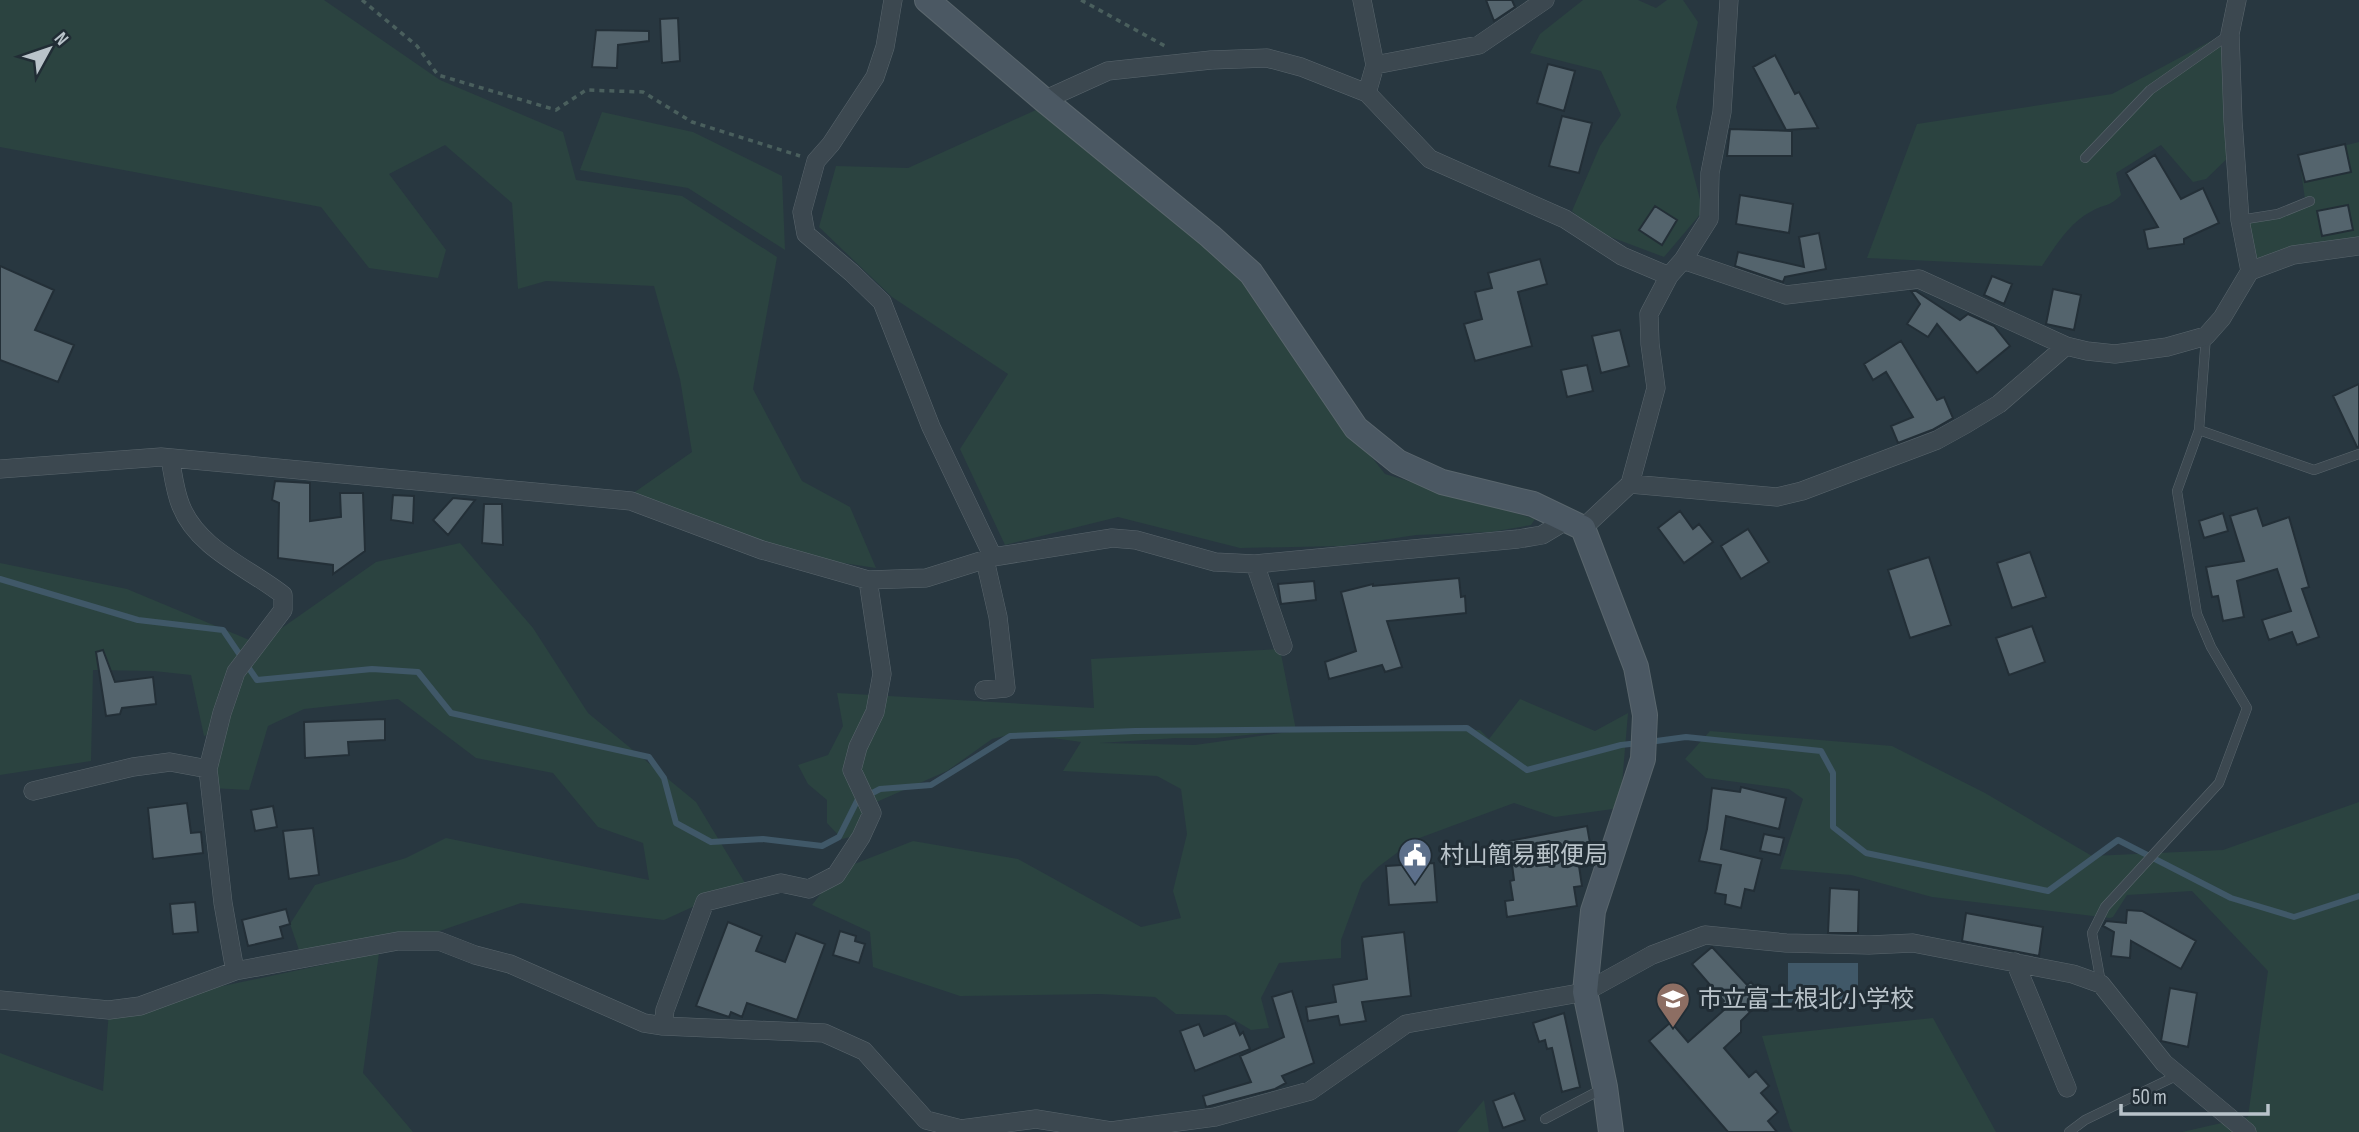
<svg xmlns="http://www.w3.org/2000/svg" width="2359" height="1132" font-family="'Sofia Sans Condensed','Noto Sans JP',sans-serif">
	<rect width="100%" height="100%" fill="#283740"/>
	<!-- green -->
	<path fill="#2b4340" d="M0 0H324L440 80 563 132 576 180 682 196 777 257 753 389 802 481 850 507 876 568 810 558 632 494 692 452 680 379 654 286 546 281 518 289 512 203 445 145 389 174 446 250 438 278 369 268 321 207 0 147Z
		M1583 0H1638L1656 8 1667 0H1683L1698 22 1676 107 1703 211 1664 257 1592 230 1572 211 1600 146 1621 115 1601 71 1530 53 1540 34Z
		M2222 35 2235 151 2206 179 2193 182 2161 145 2116 173 2121 195C2110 207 2104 204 2092 211 2069 223 2056 245 2042 266L1867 258 1917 124 2112 94Z
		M1038 109 1248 283 1326 399 1385 474 1535 519 1531 525 1491 532 1416 535 1342 546 1240 548 1118 517 1005 545 960 449 1008 374 892 297 819 227 836 166 908 168Z
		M602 112 693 132 782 176 785 250 688 188 580 170Z
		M2359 142V246L2252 268 2241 224 2305 199 2299 157Z
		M460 543 533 628 588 713 696 802 745 883 664 920 521 903 434 933 382 944 299 950 290 924 315 885 406 858 446 838 649 880 643 843 598 827 553 773 476 758 398 699 304 709 268 726 249 790 211 788 209 734 204 736 191 675 154 671 93 670 91 761 0 775V563L127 589 259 644 376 562Z
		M1280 649 1296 730 1216 738H1176L1100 743 1195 745 1303 730H1480L1489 739 1520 699 1595 731 1628 713 1620 808 1555 817 1514 803 1414 840 1378 867 1362 883 1341 940V958L1279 963 1261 998 1269 1028 1251 1030 1226 1015 1176 1014 1155 997 1100 994 960 996 873 967 870 932 812 905 839 870 913 841 1018 859 1141 927 1181 918 1173 891 1187 834 1181 789 1157 776 1063 771 1081 742 1017 733 992 739 947 771 872 804 862 834 842 839 827 823V800L808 784 798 765 828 755 843 726 837 693 1094 708 1091 659Z
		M1710 731 1892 746 1985 793 2092 856 2223 850 2359 802V1132H2182L2248 1117 2268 971 2192 891 2127 895 2113 917 2110 918 1932 897 1851 875 1780 869 1803 799 1789 789 1706 778 1685 759Z
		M379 953 363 1073 413 1132H0V1053L103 1091 109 1010Z
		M1933 1018 1996 1132H1793L1790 1128 1762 1036Z
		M1484 1100 1489 1132H1457Z"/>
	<!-- water -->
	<path fill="#405868" d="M1788 963H1858V1004H1788Z"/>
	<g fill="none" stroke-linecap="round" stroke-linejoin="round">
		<!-- stream -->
		<path stroke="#405868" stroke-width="6" d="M0 579 138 620 223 630 257 680 372 669 418 672 451 713 649 757 664 778 676 823 711 842 763 839 822 846 839 837 857 801 880 789 931 785 1010 736 1135 731 1467 728 1527 770 1621 745 1639 743
			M1649 742 1686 737 1821 751 1833 773V827L1866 853 2048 891 2118 840 2231 898 2294 917 2359 896"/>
	</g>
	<!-- building -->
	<path fill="#54646d" stroke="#232f37" stroke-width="2" d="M1486 0H1512L1515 7 1494 21Z
		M678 18 680 61 662 63 660 19Z
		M596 30 649 31V41L618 45 617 68 592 67Z
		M1775 55 1795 94 1799 92 1818 128 1786 130 1753 67Z
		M1548 64 1575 71 1564 111 1537 103Z
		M1562 116 1592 123 1579 173 1549 166Z
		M1730 129 1792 131V156H1727Z
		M2345 144 2351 172 2305 182 2298 155Z
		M2155 155 2181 199 2203 188 2219 223 2184 239V244L2148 249 2144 230 2158 227 2126 173Z
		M1740 195 1793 204 1789 233 1736 224Z
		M2348 205 2353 230 2322 236 2317 211Z
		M1655 206 1677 220 1662 245 1639 230Z
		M1819 233 1826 269 1785 277 1783 282 1735 266 1738 252 1804 267 1799 237Z
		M1540 259 1547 284 1518 292 1532 346 1475 361 1464 324 1482 319 1475 292 1492 288 1488 273Z
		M0 266 54 290 35 330 74 345 58 382 0 360Z
		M1992 276 2012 284 2004 304 1984 295Z
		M2053 289 2081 295 2074 330 2046 324Z
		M1911 291H1916L1960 320 1968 314 1994 326 2010 346 1977 373 1937 324 1928 337 1907 324 1920 304Z
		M1620 330 1629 366 1601 373 1592 336Z
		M1901 341 1937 400 1944 397 1953 418 1932 430 1898 443 1891 426 1913 417 1886 372 1873 380 1864 364Z
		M1587 365 1593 391 1567 397 1561 370Z
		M2359 384V447H2357L2333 396Z
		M275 481 310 483V521L341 517 340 493H363L365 551 333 574V565L278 558 279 503 272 500Z
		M393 495 414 496 413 523 391 520Z
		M453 498 475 500 448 535 433 520Z
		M484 504H502L503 545 482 543Z
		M2257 508 2263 526 2289 517 2309 587 2302 589 2319 637 2297 645 2292 632 2269 640 2262 620 2291 611 2277 569 2237 581 2244 617 2223 621 2218 596 2212 597 2206 567 2244 561 2230 516Z
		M1680 511 1693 529 1699 524 1713 542 1684 563 1658 528Z
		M2223 513 2228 531 2204 538 2199 521Z
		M1748 529 1769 562 1741 579 1721 546Z
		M2030 552 2046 597 2012 608 1997 563Z
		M1929 557 1951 625 1910 638 1888 570Z
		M1459 578 1461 597 1465 596 1466 613 1387 621 1402 667 1385 672 1382 665 1329 679 1325 662 1356 651 1341 592 1373 584V586Z
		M1314 581 1316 600 1281 604 1278 584Z
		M2032 626 2045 662 2009 675 1996 638Z
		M103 650 115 682 153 677 156 704 122 708 120 714 106 716 96 652Z
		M385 719V740L348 742 349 755 305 758 304 722Z
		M1741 787 1786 798 1779 829 1726 816 1721 849 1762 859 1754 891 1745 889 1741 908 1725 904 1726 895 1715 893 1721 865 1699 861 1707 829 1712 788 1740 792Z
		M187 803 191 833 201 832 203 853 153 859 148 808Z
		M273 806 277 827 255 831 251 810Z
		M1587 826 1590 843 1580 845 1583 865 1579 866 1582 886 1574 887 1577 906 1507 917 1505 901 1513 900 1510 881 1514 880 1509 841Z
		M313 828 319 875 289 879 283 831Z
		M1764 834 1784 838 1780 855 1760 851Z
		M1434 863 1437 902 1389 905 1386 866Z
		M1830 888 1859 890 1858 933H1828Z
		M195 902 198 932 173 934 170 904Z
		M286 909 290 924 280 927 283 938 248 946 242 920Z
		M2127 910 2142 911 2196 941 2181 969 2131 941 2130 958 2111 956 2114 932 2103 926 2106 921 2126 923Z
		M1966 913 2043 927 2039 956 1962 941Z
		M728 922 762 936 756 951 785 962 796 933 825 944 797 1020 747 1003 742 1017 731 1012 729 1017 696 1006Z
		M840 931 856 936 855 941 865 944 859 963 833 955Z
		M1404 932 1411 996 1362 1002 1366 1021 1340 1025 1338 1016 1308 1021 1306 1007 1336 1002 1333 985 1367 979 1362 937Z
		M1712 947 1747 985 1751 982 1761 994 1747 1006 1751 1011 1741 1021V1032L1724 1048 1749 1077 1756 1071 1769 1086 1761 1093 1778 1112 1768 1121 1777 1132H1728L1649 1041 1671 1022 1688 1042 1724 1010 1719 1005 1724 1001 1692 964Z
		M2170 988 2197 993 2188 1047 2161 1041Z
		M1292 991 1314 1063 1282 1076 1286 1083 1275 1089 1206 1107 1203 1096 1251 1082 1240 1056 1284 1037 1272 997Z
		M1564 1013 1580 1087 1562 1092 1552 1048 1547 1049 1545 1040 1539 1042 1533 1023Z
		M1235 1023 1240 1035 1243 1032 1250 1049 1195 1071 1180 1031 1199 1024 1204 1036Z
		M1514 1093 1525 1120 1503 1128 1493 1101Z"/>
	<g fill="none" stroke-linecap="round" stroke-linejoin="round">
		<!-- lane casing -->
		<g stroke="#5a666d" stroke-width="10">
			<path id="lane" d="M2085 158 2150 90 2230 34
				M2240 220 2278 214 2310 201
				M2199 430 2314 470 2359 454
				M2101 983 2092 933 2105 907 2219 783 2247 708 2211 647 2197 614 2177 491 2199 430 2206 336
				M1545 1119 1604 1088
				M2069 1132 2085 1120 2178 1075"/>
		</g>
		<!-- street casing -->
		<g stroke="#5a666d" stroke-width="19">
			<path id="street" d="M893 0 885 47 875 77 831 144 816 161 802 212 806 234 852 273 882 302 931 427 993 557
				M1362 0 1375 65 1367 93
				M2237 0 2230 34 2233 121 2240 220 2250 271
				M1375 65 1479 45 1545 0
				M1044 100 1108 71 1211 60 1267 58 1301 67 1367 93 1430 159 1565 219 1622 256 1669 276
				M1683 260 1786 295 1919 279 2066 346
				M170 458C173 474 175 492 181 506 198 549 249 568 283 595V610L236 672 222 713 208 769 223 903 235 971
				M0 469 161 457 631 501 762 550 868 580 926 578 993 557 1112 538 1136 540 1215 562 1255 564 1518 539 1542 535 1567 520
				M1630 484 1777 497 1802 491 1937 440 1966 424 1999 404 2066 346 2087 351 2115 354 2167 347 2206 336 2222 318 2250 271 2293 255 2359 246
				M1583 528 1630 484 1656 388 1650 344 1649 314 1669 276 1683 260 1709 219 1710 173 1722 112 1729 0
				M1255 564 1283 646
				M984 690 1006 688 998 617 985 560
				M33 791 133 767 170 762 208 769
				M2015 962 2067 1088
				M0 1000 109 1010 140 1006 235 971 398 941H439L475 955 510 964 644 1023 663 1026 824 1033 864 1051 926 1120 961 1129 1036 1119 1111 1131 1215 1117 1310 1091 1406 1024 1585 992 1652 955 1705 935 1786 943 1869 945 1913 943 2073 974 2101 984 2164 1063 2247 1132
				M663 1026 665 1010 705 902 781 883 809 889 836 875 861 837 872 813 852 770 858 747 875 712 882 674 868 580"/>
		</g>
		<!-- secondary casing -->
		<g stroke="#5a666d" stroke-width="26">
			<path id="secondary" d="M927 0 1044 100 1210 236 1251 273 1356 428 1398 462 1442 482 1533 504 1583 528 1636 667 1645 715 1643 759 1593 911 1585 992 1605 1087 1611 1132"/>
		</g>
		<!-- path -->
		<path stroke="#4a5f5d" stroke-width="3.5" stroke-dasharray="5 5" stroke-linecap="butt" d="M362 0 417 46 438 75 556 110 586 90 643 92 692 122 800 156
			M1081 0 1165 46"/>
		<!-- lane -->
		<use href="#lane" stroke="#3c4850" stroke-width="9"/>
		<!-- street -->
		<use href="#street" stroke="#3c4850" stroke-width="18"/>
		<!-- secondary -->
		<use href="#secondary" stroke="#4b5863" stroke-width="24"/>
	</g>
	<!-- icons -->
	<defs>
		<g id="civic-pin" transform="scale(1.75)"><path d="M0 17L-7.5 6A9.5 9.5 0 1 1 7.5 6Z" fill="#5c6f8a" stroke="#212d35"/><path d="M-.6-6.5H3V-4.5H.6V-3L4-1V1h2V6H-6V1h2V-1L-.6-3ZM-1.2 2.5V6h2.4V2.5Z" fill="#fff"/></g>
		<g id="school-pin" transform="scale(1.75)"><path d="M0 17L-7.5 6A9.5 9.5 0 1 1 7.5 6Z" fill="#8d6e63" stroke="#212d35"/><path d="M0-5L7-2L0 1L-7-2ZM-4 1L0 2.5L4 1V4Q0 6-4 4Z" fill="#fff"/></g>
	</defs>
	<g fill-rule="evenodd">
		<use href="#civic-pin" x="1415" y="855"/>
		<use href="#school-pin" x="1673" y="999"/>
	</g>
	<g text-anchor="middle" stroke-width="6" stroke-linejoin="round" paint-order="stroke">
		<!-- poi labels -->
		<g font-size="24" fill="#b9c3ca" stroke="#212d35" text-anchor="start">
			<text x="1440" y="863">村山簡易郵便局</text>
			<text x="1698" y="1007">市立富士根北小学校</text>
		</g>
	</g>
	<!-- north arrow -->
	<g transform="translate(49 49) rotate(50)" stroke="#212d35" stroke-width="5" paint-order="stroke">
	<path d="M0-5L12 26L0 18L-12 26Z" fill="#b9c3ca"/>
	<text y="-10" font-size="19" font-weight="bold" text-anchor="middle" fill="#b9c3ca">N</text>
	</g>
	<!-- scale -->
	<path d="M2121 1104v10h147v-10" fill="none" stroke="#b9c3ca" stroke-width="3.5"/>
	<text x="2132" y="1104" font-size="21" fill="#b9c3ca" stroke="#212d35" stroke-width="5" paint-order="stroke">50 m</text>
</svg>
